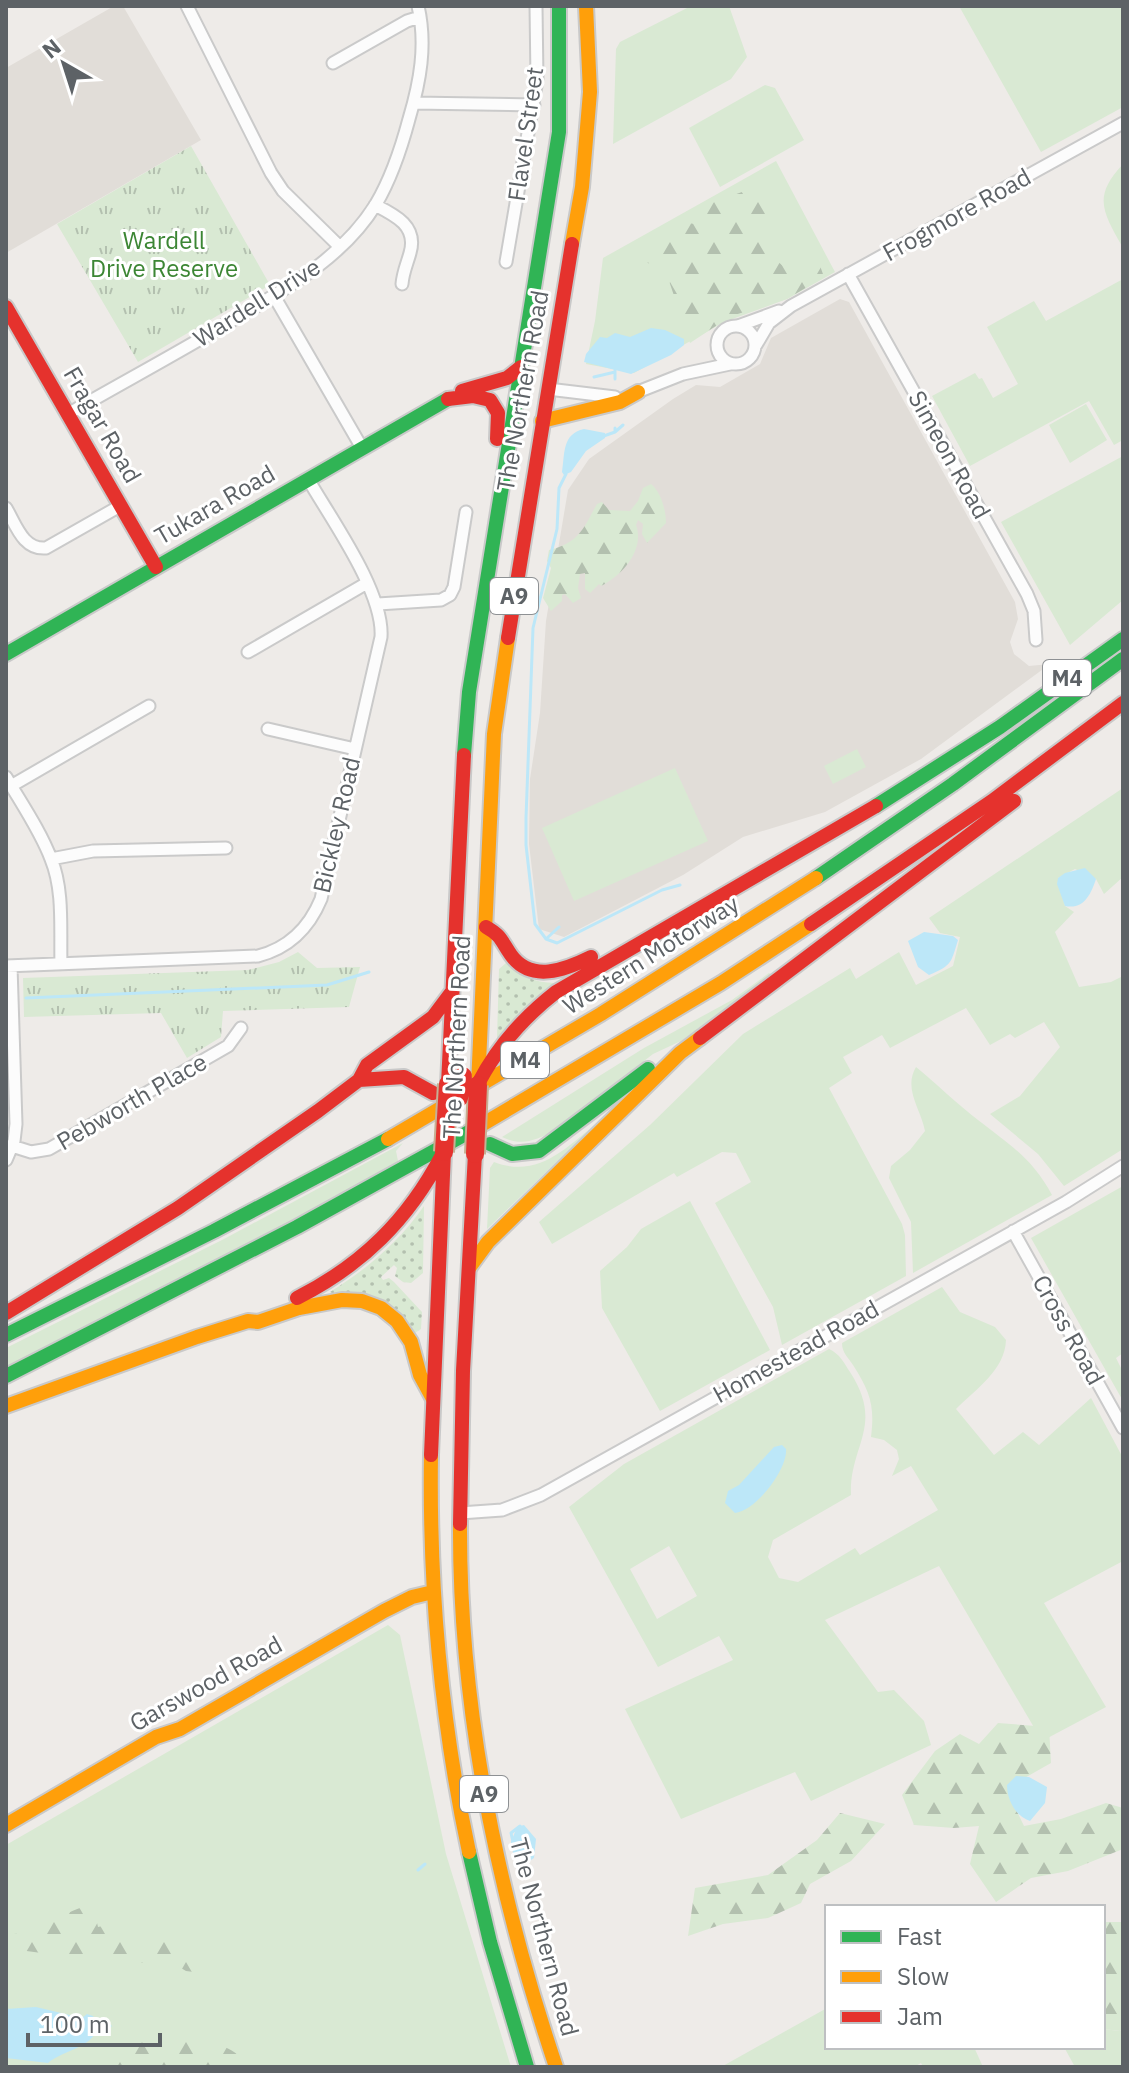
<svg xmlns="http://www.w3.org/2000/svg" width="1129" height="2073" font-family="'IBM Plex Sans',sans-serif">
	<defs>
		<pattern id="forest-firs" width="22" height="20" patternUnits="userSpaceOnUse" patternTransform="scale(2)"><rect width="22" height="20" fill="#d9e9d3"/><path d="M5 1l3.5 6h-7zM16 11l3.5 6h-7z" fill="#b3c0af"/></pattern>
		<pattern id="park-tufts" width="24" height="20" patternUnits="userSpaceOnUse" patternTransform="scale(2)"><rect width="24" height="20" fill="#d9e9d3"/><path d="M3 7l-1-3M5 7V3M7 7l1-3M15 17l-1-3M17 17v-4M19 17l1-3" fill="none" stroke="#b3c0af"/></pattern>
		<pattern id="garden-dots" width="8" height="8" patternUnits="userSpaceOnUse" patternTransform="scale(2)"><rect width="8" height="8" fill="#d9e9d3"/><path d="M2 2h.1M6 6h.1" fill="none" stroke="#b3c0af" stroke-width="1.8" stroke-linecap="round"/></pattern>
	</defs>
	<rect width="100%" height="100%" fill="#eeebe8"/>
	<!-- education -->
	<path fill="#e1ddd8" d="M114 6H123L201 140 6 253V68Z
		M840 299 849 302 1015 602 1018 619 1010 642 1014 654 1029 666 1050 664 921 759 825 812 743 837 683 875 564 937 539 929 529 844 530 779 540 713 546 621 568 490 589 459 673 399 696 385 720 387 760 364 771 338Z"/>
	<!-- grass -->
	<path fill="#d9e9d3" fill-rule="evenodd" d="M691 6H729L747 57 731 79 613 144 616 49 620 42Z
		M959 6H1123V107L1041 152Z
		M765 85 775 88 804 140 720 187 689 128Z
		M776 161 835 272 787 299 724 322 634 373 586 364 595 321 603 258Z
		M1123 164V248C1103 212 1092 197 1123 164Z
		M1123 279V440L1114 445 1089 401 970 466 932 396 975 373 979 379 982 378 993 398 1018 384 987 327 1034 301 1046 321Z
		M1086 404 1107 440 1070 463 1049 425Z
		M1123 456V600L1070 645 1001 522Z
		M857 749 866 767 833 784 824 766Z
		M675 768 708 841 574 901 542 828Z
		M1123 788V877L1104 894 1096 879 1075 869 1058 878 1065 906 1074 912 1055 932 1079 987 1111 982 1123 976V1149L1064 1186 1038 1154 990 1114 1020 1096 1060 1047 1044 1022 1015 1038 1010 1034 990 1045 966 1008 890 1048 882 1035 843 1057 852 1073 829 1088 902 1224 905 1235 906 1276 782 1345 773 1307 715 1203 751 1182 736 1153 722 1152 677 1177 674 1173 552 1244 539 1222 650 1125 743 1034 850 968 856 979 899 952 916 985 953 966 960 937 940 933 929 918Z
		M769 973 772 975 681 1041 653 1054 555 1130C536 1140 522 1147 502 1137L644 1048 732 1000Z
		M916 1067C937 1084 957 1104 978 1120 1010 1145 1032 1158 1052 1195L913 1273 911 1222 889 1178 891 1166 910 1150 925 1131C921 1109 903 1089 916 1067Z
		M598 1122 487 1229 490 1168 494 1162C538 1179 566 1148 598 1122Z
		M403 1143 396 1151 398 1161 382 1174 6 1369V1348L224 1239Z
		M1123 1186V1353L1116 1358 1123 1372V1401L1031 1238Z
		M690 1201 770 1350 660 1411 602 1308 600 1271 627 1247 641 1229Z
		M942 1287 960 1312 995 1327 1006 1340C1005 1370 976 1389 956 1409L994 1455 1023 1432 1039 1445 1091 1398 1123 1458V1561L1044 1603 1106 1707 1042 1741 939 1566 825 1620 878 1692 894 1690 924 1721 931 1745 811 1801 795 1772 681 1819 625 1709 733 1660 719 1636 658 1667 569 1507 624 1464 829 1349C840 1354 844 1363 850 1372 885 1426 849 1445 851 1495L773 1540 768 1557 779 1578 798 1582 855 1548 860 1555 938 1510 911 1466 892 1476 899 1459 897 1450 884 1440 871 1437C875 1405 870 1392 853 1365 848 1357 842 1353 842 1343ZM669 1546 697 1596 657 1619 630 1569Z
		M388 1625 400 1635 446 1854 511 2067H6V1845Z
		M827 2008V2047H974L983 2067H923L921 2063 914 2067H721Z
		M1103 2029 1120 2031 1123 2029V2067H1075L1064 2047H1103Z"/>
	<!-- forest -->
	<path fill="url(#forest-firs)" d="M742 192 768 206 776 260 790 272 818 260 824 277 787 299 731 316 690 343 666 272 642 260 647 241 675 220 694 224 703 206Z
		M651 484C661 492 666 510 666 523L647 543 642 534 643 524 638 520 636 525C645 549 623 575 601 586L599 584 590 593 585 589V573L580 574 578 588 581 598 573 603 565 594 562 595V601L551 611 543 598 551 568 547 561 549 550C579 543 583 529 597 504L602 502 609 510 630 511 638 501 643 488Z
		M998 1723 1049 1727 1051 1763 1021 1780 1008 1793 1024 1826 1061 1819 1106 1803 1123 1808V1849L1068 1871 1031 1878 996 1902 970 1864 979 1826 954 1828 914 1825 902 1795 935 1751 960 1734 979 1744Z
		M840 1813 885 1824 851 1861 810 1884 801 1903 768 1918 723 1924 688 1936 695 1888 768 1875 817 1840Z
		M84 1907 95 1914 98 1927 111 1924 132 1941 147 1947 161 1941H179L195 1965 194 1972 186 1971 166 1959 144 1963 116 1961 97 1954 79 1958 19 1950 14 1934C49 1933 53 1915 84 1907Z
		M1103 1922H1123V2029L1120 2031 1103 2029Z
		M181 2036C200 2040 233 2044 243 2061L224 2066 109 2065 118 2045 138 2038 168 2045Z"/>
	<!-- park -->
	<path fill="url(#park-tufts)" d="M191 146 270 285 138 362 57 224Z
		M298 952 317 968 360 967 349 1007 223 1011 221 1037 187 1058 161 1013 24 1017 23 978 248 970 279 962Z"/>
	<!-- garden -->
	<path fill="url(#garden-dots)" d="M506 963C522 976 534 983 555 983L497 1038 499 969Z
		M424 1206 423 1273 411 1283 403 1282 395 1276 397 1268 394 1265 381 1277 383 1280 389 1278 394 1282 422 1312 421 1329 415 1333 330 1292C367 1269 399 1242 424 1206Z"/>
	<!-- water -->
	<path fill="#bce7f8" d="M651 328 665 330 684 339V345L671 355 631 374 584 362 586 354 600 337 607 338 615 333 630 337Z
		M584 429 605 433V438L586 451 571 472 564 475 562 472C565 453 562 434 584 429Z
		M1085 868 1096 879C1091 894 1084 910 1065 906L1057 884 1058 878 1065 873Z
		M924 932 953 936 958 940C951 962 953 965 929 975L918 967 908 941Z
		M782 1445 786 1449C788 1469 756 1511 735 1513L725 1503 728 1491 739 1485 774 1447Z
		M1016 1776 1029 1777 1047 1787 1045 1803 1030 1821C1016 1817 1007 1800 1007 1785Z
		M524 1825 536 1839 534 1858 522 1866 515 1863 511 1842 517 1827Z
		M36 2007 82 2018 87 2014 93 2016C109 2045 63 2049 48 2063L6 2058V2009Z"/>
	<g fill="none" stroke-linecap="round" stroke-linejoin="round">
		<!-- stream -->
		<path stroke="#bce7f8" stroke-width="3" d="M615 370V379
			M594 377 615 372
			M615 432 623 425
			M601 437 615 432V428
			M566 474 559 488 557 529 533 628 526 818V845L535 924 546 939 557 943 662 890 680 885
			M547 938 559 927
			M26 998 327 985 369 972
			M513 1842 511 1833 520 1826
			M418 1870 425 1864
			M95 2031 110 2026"/>
		<!-- street casing -->
		<g stroke="#cacaca" stroke-width="15">
			<path id="street" d="M187 6 271 173 283 191 340 247
				M333 63 407 21 420 17
				M414 103 534 105
				M375 205C395 215 418 226 410 253 407 264 403 272 402 284
				M506 262 537 80 536 6
				M848 274 1027 594 1034 611 1036 640
				M274 296 362 448
				M717 345a19 19 0 1 1 38 0a19 19 0 1 1-38 0Z
				M738 326 779 311
				M756 345 769 323 791 306 1123 123
				M548 389 615 397
				M635 393 683 374 730 364
				M68 414C120 384 174 355 226 324 281 291 341 261 376 204 392 177 401 149 409 119 420 82 427 45 418 6
				M6 508C16 525 23 550 46 548L120 506
				M378 604 441 600 450 595 454 587 466 512
				M248 652 367 583
				M268 729 355 749
				M6 777C21 803 40 830 51 859 64 890 60 930 61 964
				M11 786 149 706
				M51 859 93 851 226 848
				M6 966 258 956C289 948 309 928 321 899L381 637C384 592 331 519 308 479
				M12 1146 31 1152 49 1149 228 1046 241 1028
				M6 1160 14 1141 16 1124 11 966
				M1013 1231 1123 1428
				M460 1513 502 1510 541 1495 1066 1202 1123 1166"/>
		</g>
		<!-- fast casing -->
		<g stroke="#c9c9c9" stroke-width="18">
			<path id="fast" d="M6 654 448 399
				M464 755 469 692 559 132V6
				M876 806 1000 727 1123 639
				M816 878 953 784 1123 659
				M490 1144 512 1154 539 1151 648 1069
				M6 1335 214 1231 388 1139
				M6 1376 297 1227 478 1127
				M469 1852 490 1942 527 2067"/>
		</g>
		<!-- slow casing -->
		<g stroke="#c9c9c9" stroke-width="18">
			<path id="slow" d="M572 244 582 187 590 92 586 6
				M542 421 620 402 638 392
				M478 1085 494 734 508 638
				M478 1127 721 983 811 924
				M388 1139 601 1014 816 878
				M469 1268 488 1242 680 1053 700 1038
				M6 1406 197 1337 248 1321 258 1322 299 1308 342 1300 362 1301 381 1308 397 1321 411 1342 420 1375 433 1399
				M431 1455C429 1589 441 1721 469 1852
				M460 1524C459 1710 497 1891 556 2067
				M6 1825 156 1737 180 1729 384 1611 412 1597 433 1592"/>
		</g>
		<!-- jam casing -->
		<g stroke="#c9c9c9" stroke-width="18">
			<path id="jam" d="M6 307 156 567
				M462 391 507 378 521 367
				M448 399 473 396 490 400 498 413 497 439
				M508 638 572 244
				M811 924 992 801 1123 703
				M486 927C502 936 501 941 511 955 531 983 565 970 591 957
				M700 1038 1014 801
				M359 1080 404 1077 433 1093
				M479 1082C498 1046 524 1017 556 992L876 806
				M448 1084 464 755
				M297 1298C362 1265 408 1220 442 1155
				M6 1313 178 1208 318 1111 359 1080 367 1065 433 1017 451 993
				M431 1455 444 1152
				M460 1524 463 1371 475 1154"/>
		</g>
		<!-- street -->
		<use href="#street" stroke="#fcfcfc" stroke-width="11"/>
		<!-- fast -->
		<use href="#fast" stroke="#30b455" stroke-width="14"/>
		<!-- slow -->
		<use href="#slow" stroke="#ff9f0a" stroke-width="14"/>
		<!-- jam -->
		<use href="#jam" stroke="#e5322d" stroke-width="14"/>
		<!-- jam-bridge casing -->
		<g stroke="#c6b094" stroke-width="22" stroke-linecap="butt">
			<path id="jam-bridge" d="M459 1098 463 1076
				M444 1152 448 1084
				M475 1154 478 1085"/>
		</g>
		<!-- jam-bridge -->
		<use href="#jam-bridge" stroke="#e5322d" stroke-width="18"/>
	</g>
	<g text-anchor="middle" stroke-width="6" stroke-linejoin="round" paint-order="stroke">
		<!-- shield labels -->
		<g fill="#fff" stroke="#8e9194" stroke-width="2">
			<rect x="490" y="578" width="48" height="36" rx="6"/>
			<rect x="1043" y="660" width="48" height="36" rx="6"/>
			<rect x="501" y="1042" width="48" height="36" rx="6"/>
			<rect x="460" y="1776" width="48" height="36" rx="6"/>
		</g>
		<g font-size="22" font-weight="bold" fill="#5d6266">
			<text x="514" y="604">A9</text>
			<text x="1067" y="686">M4</text>
			<text x="525" y="1068">M4</text>
			<text x="484" y="1802">A9</text>
		</g>
		<!-- street labels -->
		<g font-size="24" fill="#5d6266" stroke="#fff">
			<text transform="translate(526 134) rotate(-82)" y="8">Flavel Street</text>
			<text transform="translate(957 215) rotate(-29)" y="8">Frogmore Road</text>
			<text transform="translate(257 303) rotate(-32)" y="8">Wardell Drive</text>
			<text transform="translate(523 391) rotate(-80)" y="8">The Northern Road</text>
			<text transform="translate(102 425) rotate(60)" y="8">Fragar Road</text>
			<text transform="translate(949 455) rotate(61)" y="8">Simeon Road</text>
			<text transform="translate(215 505) rotate(-30)" y="8">Tukara Road</text>
			<text transform="translate(337 825) rotate(-77)" y="8">Bickley Road</text>
			<text transform="translate(651 955) rotate(-32)" y="8">Western Motorway</text>
			<text transform="translate(457 1037) rotate(-87)" y="8">The Northern Road</text>
			<text transform="translate(132 1102) rotate(-30)" y="8">Pebworth Place</text>
			<text transform="translate(1068 1330) rotate(61)" y="8">Cross Road</text>
			<text transform="translate(796 1352) rotate(-29)" y="8">Homestead Road</text>
			<text transform="translate(206 1684) rotate(-29)" y="8">Garswood Road</text>
			<text transform="translate(544 1937) rotate(75)" y="8">The Northern Road</text>
		</g>
		<!-- park labels -->
		<g font-size="24" fill="#3c8634" stroke="#fff">
			<text x="164" y="249">Wardell<tspan x="164" dy="28">Drive Reserve</tspan></text>
		</g>
	</g>
	<!-- border -->
	<rect width="1129" height="2073" fill="none" stroke="#5d6266" stroke-width="16"/>
	<!-- legend -->
	<rect x="825" y="1905" width="280" height="144" fill="#ffffff" stroke="#bec0c2" stroke-width="2"/>
	<rect x="841" y="1931" width="40" height="12" fill="#30b455" stroke="#bec0c2" stroke-width="2"/>
	<text x="897" y="1945" font-size="24" fill="#5d6266">Fast</text>
	<rect x="841" y="1971" width="40" height="12" fill="#ff9f0a" stroke="#bec0c2" stroke-width="2"/>
	<text x="897" y="1985" font-size="24" fill="#5d6266">Slow</text>
	<rect x="841" y="2011" width="40" height="12" fill="#e5322d" stroke="#bec0c2" stroke-width="2"/>
	<text x="897" y="2025" font-size="24" fill="#5d6266">Jam</text>
	<!-- north arrow -->
	<g transform="translate(64 64) rotate(321)" stroke="#ffffff" stroke-width="6" paint-order="stroke">
	<path d="M0-6L14 30L0 20L-14 30Z" fill="#5d6266"/>
	<text y="-12" font-size="22" font-weight="bold" text-anchor="middle" fill="#5d6266">N</text>
	</g>
	<!-- scale -->
	<path d="M28 2033v12h132v-12" fill="none" stroke="#5d6266" stroke-width="4"/>
	<text x="40" y="2033" font-size="24" fill="#5d6266" stroke="#ffffff" stroke-width="6" paint-order="stroke">100 m</text>
</svg>
